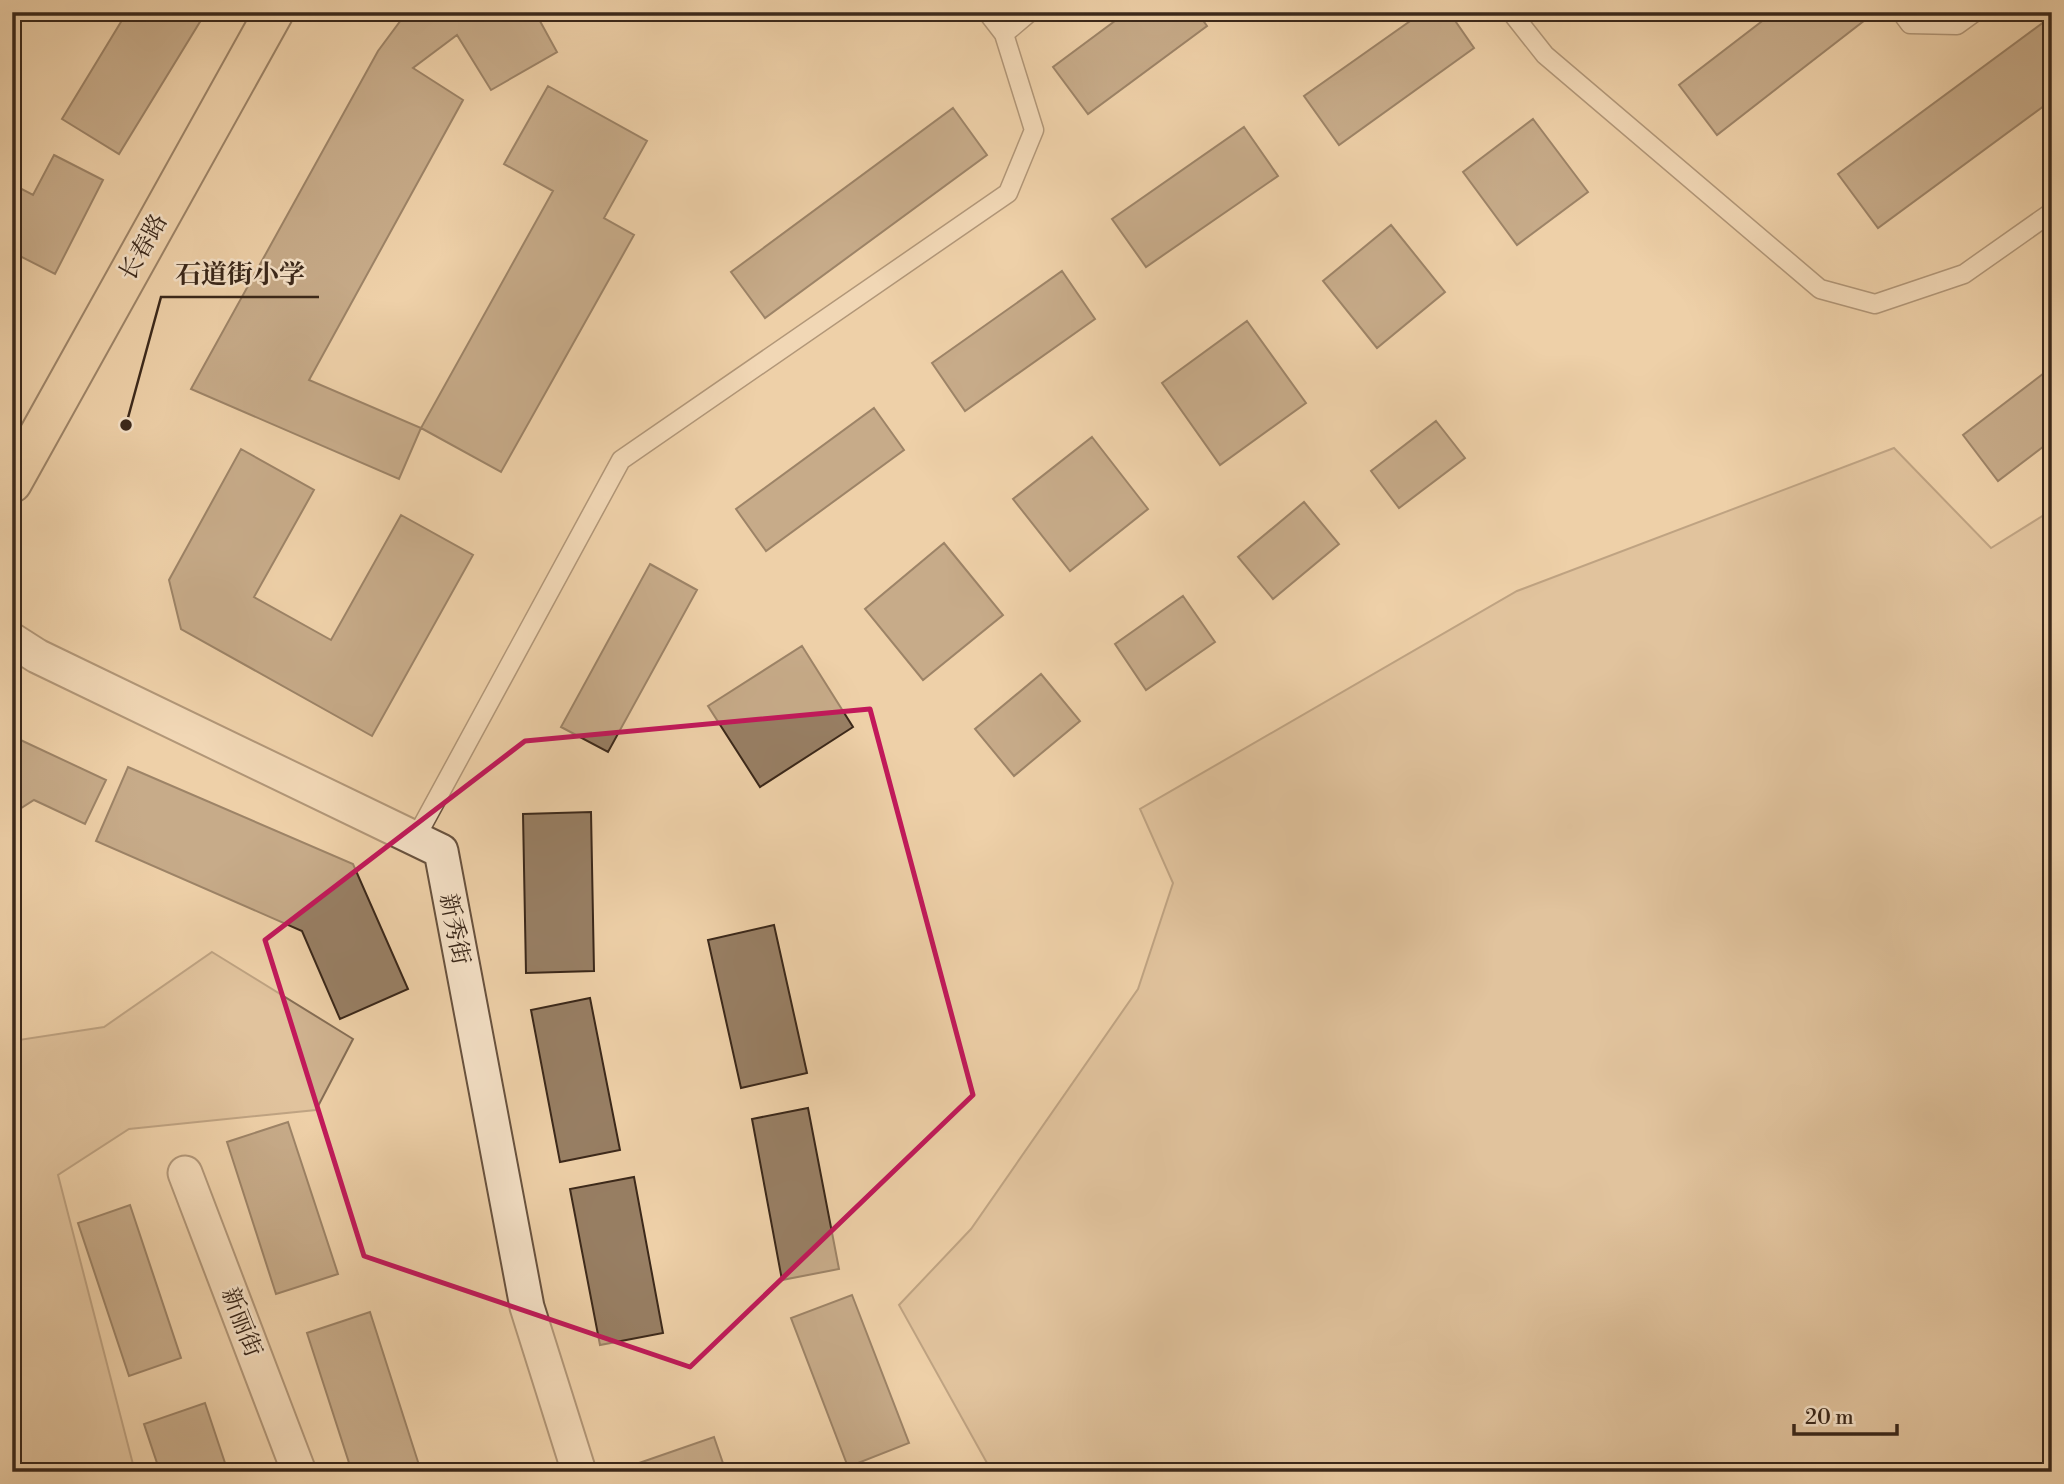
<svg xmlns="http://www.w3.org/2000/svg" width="2064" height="1484" font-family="'Libre Bodoni','Noto Serif SC',serif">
	<rect width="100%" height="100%" fill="#eed0a8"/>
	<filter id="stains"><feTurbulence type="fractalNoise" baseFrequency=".00286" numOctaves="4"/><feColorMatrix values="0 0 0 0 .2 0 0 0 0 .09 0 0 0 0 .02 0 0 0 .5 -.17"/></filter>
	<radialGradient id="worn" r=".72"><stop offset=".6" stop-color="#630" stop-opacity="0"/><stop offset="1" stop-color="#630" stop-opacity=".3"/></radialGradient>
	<!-- green -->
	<path fill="#d0b390" stroke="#866e55" stroke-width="2" d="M1894 448 1991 548 2052 510V1472H992L899 1305 971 1229 1138 989 1173 883 1140 809 1517 591Z
		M212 952 353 1039 316 1110 129 1129 58 1175 135 1472H12V1041L104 1027Z"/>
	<!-- building -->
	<path fill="#987f64" stroke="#3b281a" stroke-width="2" d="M12 12H24L12 32Z
		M127 12H206L119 154 62 119Z
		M407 12H535L557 52 491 90 457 35 413 68 463 100 309 380 421 428 399 479 191 389 378 51Z
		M1127 12H1197L1207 26 1088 114 1053 67Z
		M1423 12H1449L1474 48 1339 145 1304 96Z
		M1774 12H1859L1865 20 1717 135 1679 85Z
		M2052 16V100L1878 228 1838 174Z
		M548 86 647 141 604 218 634 235 501 472 421 428 553 191 504 164Z
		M953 108 987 155 765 318 731 272Z
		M1533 119 1588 192 1517 245 1463 172Z
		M1244 127 1278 176 1146 267 1112 219Z
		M54 155 103 180 55 274 12 252V184L33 195Z
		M1391 225 1445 292 1377 348 1323 281Z
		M1062 271 1095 319 965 411 932 363Z
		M1247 321 1306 403 1220 465 1162 383Z
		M2052 367V440L1998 481 1963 435Z
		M874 408 904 450 766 551 736 509Z
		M1436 421 1465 458 1399 508 1371 471Z
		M1092 437 1148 509 1070 571 1013 499Z
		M241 449 314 490 254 597 331 640 401 515 473 555 372 736 181 629 169 580Z
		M1304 502 1339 544 1273 599 1238 557Z
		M944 543 1003 615 923 680 865 609Z
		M650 564 697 590 608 752 561 727Z
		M1183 596 1215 642 1146 690 1115 644Z
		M802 646 853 727 760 787 708 706Z
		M1041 674 1080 721 1014 776 975 729Z
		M12 736 106 780 85 824 34 800 12 814Z
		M128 767 353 864 408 989 340 1019 302 931 96 841Z
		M591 812 594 971 526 973 523 814Z
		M774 925 807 1073 741 1088 708 940Z
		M590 998 620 1150 560 1162 531 1010Z
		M808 1108 839 1269 782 1280 752 1119Z
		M288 1122 338 1274 276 1294 227 1142Z
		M634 1177 663 1333 600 1345 570 1189Z
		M130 1205 181 1358 129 1376 78 1223Z
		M852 1295 909 1443 848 1467 791 1318Z
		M370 1312 419 1465 397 1472H352L307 1333Z
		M205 1403 228 1472H160L144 1424Z
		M714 1437 726 1472H617L616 1471Z"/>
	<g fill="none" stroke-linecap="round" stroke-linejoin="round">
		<!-- service casing -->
		<g stroke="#68523e" stroke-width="21">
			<path id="service" d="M1511 12 1545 55 1820 289 1875 304 1964 274 2052 212
				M1901 12 1910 24 1957 25 1975 12
				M1004 34 1030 12
				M415 839 621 460 1008 193 1034 130 1004 34 987 12"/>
		</g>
		<!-- minor casing -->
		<g stroke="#68523e" stroke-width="37">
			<path id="minor" d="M12 640 37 656 441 851 527 1307 579 1472
				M185 1173 299 1472"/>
		</g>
		<!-- primary casing -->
		<g stroke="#3b281a" stroke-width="42">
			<path id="primary" d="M12 483 274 12"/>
		</g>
		<!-- service -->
		<use href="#service" stroke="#f4e0c6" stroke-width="18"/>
		<!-- minor -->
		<use href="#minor" stroke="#f4e0c6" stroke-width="33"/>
		<!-- primary -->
		<use href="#primary" stroke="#eed0a8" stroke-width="38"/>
	</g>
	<!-- marked area -->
	<path d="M0 0H2064V1484H0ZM870 709 973 1095 690 1367 364 1256 265 940 525 741Z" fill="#eed0a8" fill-opacity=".55" fill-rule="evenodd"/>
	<path fill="none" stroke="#c2185b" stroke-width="5" stroke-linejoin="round" d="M870 709 973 1095 690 1367 364 1256 265 940 525 741Z"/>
	<g text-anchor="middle" stroke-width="5" stroke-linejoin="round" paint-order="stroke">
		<!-- street labels -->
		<g font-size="24" fill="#3b281a" stroke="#f4e0c6">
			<text transform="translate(143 247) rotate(-61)" y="8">长春路</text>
			<text transform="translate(455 929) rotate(79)" y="8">新秀街</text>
			<text transform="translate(242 1322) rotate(69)" y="8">新丽街</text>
		</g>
	</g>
	<!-- callouts -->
	<path fill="none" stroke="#3b281a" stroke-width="2.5" d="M126 425L161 297H319"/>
	<circle fill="#3b281a" stroke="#f4e0c6" stroke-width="2.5" cx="126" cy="425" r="7"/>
	<g font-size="26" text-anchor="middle" font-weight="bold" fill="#3b281a" stroke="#f4e0c6" stroke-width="5" stroke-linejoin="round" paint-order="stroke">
		<text x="240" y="283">石道街小学</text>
	</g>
	<!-- margin -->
	<rect width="2064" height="1484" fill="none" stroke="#eed0a8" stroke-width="42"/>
	<rect x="14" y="14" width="2036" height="1456" fill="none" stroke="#3b281a" stroke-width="3.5"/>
	<rect x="21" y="21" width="2022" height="1442" fill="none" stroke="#3b281a" stroke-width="2"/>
	<!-- scale -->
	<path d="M1794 1424v10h103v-10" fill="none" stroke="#3b281a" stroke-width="3.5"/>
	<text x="1805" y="1424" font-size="21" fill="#3b281a" stroke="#f4e0c6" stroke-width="5" paint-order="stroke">20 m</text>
	<rect width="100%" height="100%" filter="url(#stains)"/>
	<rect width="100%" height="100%" fill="url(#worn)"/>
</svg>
